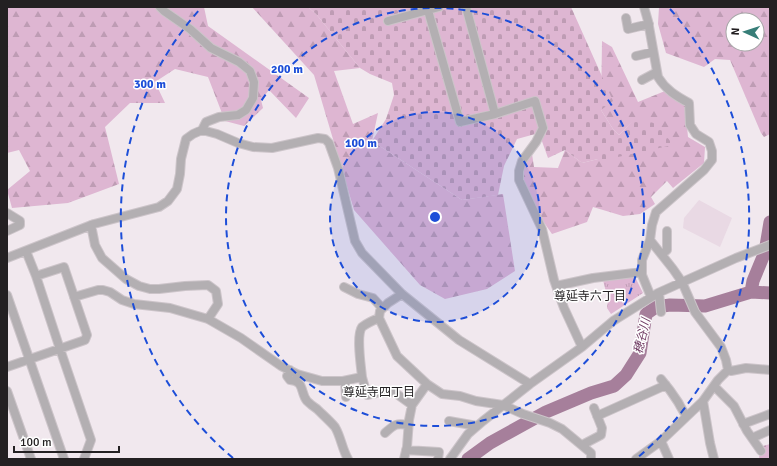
<svg xmlns="http://www.w3.org/2000/svg" width="777" height="466" font-family="Signika,'Noto Sans JP',sans-serif">
	<defs>
		<pattern id="forest-firs" width="22" height="20" patternUnits="userSpaceOnUse"><rect width="22" height="20" fill="#deb6d2"/><path d="M5 1l3.5 6h-7zM16 11l3.5 6h-7z" fill="#be9cb4"/></pattern>
		<pattern id="cemetery-stones" width="16" height="16" patternUnits="userSpaceOnUse"><rect width="16" height="16" fill="#deb6d2"/><path d="M2 7V4a2 2 0 0 1 4 0v3zM10 15v-3a2 2 0 0 1 4 0v3z" fill="#be9cb4"/></pattern>
		<pattern id="park-tufts" width="24" height="20" patternUnits="userSpaceOnUse"><rect width="24" height="20" fill="#deb6d2"/><path d="M3 7l-1-3M5 7V3M7 7l1-3M15 17l-1-3M17 17v-4M19 17l1-3" fill="none" stroke="#be9cb4"/></pattern>
	</defs>
	<rect width="100%" height="100%" fill="#f1e8ee"/>
	<!-- built -->
	<path fill="#e9d9e4" d="M699 200 732 218 720 247 683 228 684 218Z"/>
	<!-- forest -->
	<path fill="url(#forest-firs)" fill-rule="evenodd" d="M7 7H204L208 26 309 98 296 118 269 90 261 100 263 108 244 126 225 121 208 77 175 69 155 82 165 103H130L105 127 119 184 68 203 12 208 7 190 30 171 19 150 7 153Z
		M252 7H308L316 14 360 68 334 71 353 124 378 113 372 141 462 200 503 194 515 271 487 289 445 299 420 285 354 210 314 75Z
		M659 7H770V134L764 137 761 133 730 60 715 59 704 67 666 53 658 24ZM733 20H757V44H733Z
		M602 41 612 47 638 102 665 91 685 106 688 137 705 147 704 163 673 188 667 181 651 197 655 204 640 214 623 216 593 207 587 222 552 234 522 191 524 163 532 154 534 167 558 168 565 150 582 163 598 159 632 122 619 135 613 129 601 110Z"/>
	<!-- cemetery -->
	<path fill="url(#cemetery-stones)" d="M308 7H571L613 101 601 110 613 129 619 135 632 122 644 120 660 125 661 129 673 145 604 160 598 159 582 163 565 150 548 158 539 133 517 139 504 166 498 195 462 200 372 141 386 119 394 95 392 83 370 74 360 68 316 14Z
		M770 444V459H760L759 457 760 454 764 452 763 446Z"/>
	<!-- park -->
	<path fill="url(#park-tufts)" d="M634 275 643 293 611 314 607 308 608 300 603 280Z"/>
	<g fill="none" stroke-linecap="round" stroke-linejoin="round">
		<!-- river -->
		<path stroke="#a67f9b" stroke-width="13" d="M751 292 753 281 765 252 770 222
			M468 459 490 443 546 412 591 393 614 386 626 375 640 353 646 314 656 307 670 305 705 306 751 292 770 293"/>
		<!-- minor casing -->
		<g stroke="#ccc4c9" stroke-width="10">
			<path id="minor" d="M427 7 460 122 495 114 535 101 543 128 536 142 522 161 519 171V180L542 229 554 280 564 308 582 347
				M466 7 495 114
				M644 7 648 21 658 77C666 90 676 96 689 103L690 125 696 134 709 142 712 151V160L704 170 656 212 652 225 650 240 642 260V275L651 297
				M626 18 628 29 649 24
				M388 21 439 7
				M636 56 653 52
				M642 80 657 72
				M202 130 217 134 238 143 253 147 272 148 318 138 325 139 329 143 338 168 355 241 362 253 402 294 459 340 530 384
				M7 213 20 221V225L7 231
				M91 225 95 245 102 258 126 279 139 286 150 289H159L185 286 208 285 216 291 218 304 208 319
				M650 240 673 269 682 282 695 312 721 347 726 360 728 370
				M26 251 36 276 60 349 91 440 84 459
				M662 254 667 250V231
				M7 258 94 224 159 207 168 201 177 189 180 174 181 159 186 139 193 134 202 130 206 122 219 117 238 115 246 110 253 98 254 82 250 71 239 62 211 48 190 29 164 11 160 7
				M556 286 593 278 642 272
				M344 287 358 294 373 298 382 308
				M659 293 661 312
				M402 294 388 303 380 311 379 318 397 356 427 384
				M7 295 64 459
				M74 297 98 290H103L110 292 122 300 134 304 170 308 208 319 241 338 281 366 297 374 322 381H343L362 377 367 395 376 393 394 392 412 405
				M7 367 85 340 87 335 64 267 36 276
				M290 370 287 376 290 380C305 381 300 393 307 401 310 404 314 407 317 409 323 415 330 421 335 427 341 437 342 449 348 459
				M362 377C361 366 356 335 362 327 366 324 374 320 379 318
				M661 379C667 386 673 394 678 402 681 407 682 411 687 416
				M345 381 346 397
				M714 386 734 406 747 431 761 451
				M7 391 31 459
				M703 401 710 443 714 459
				M597 416 666 385
				M449 421 477 426
				M743 424 770 414
				M385 433C395 424 396 423 409 425
				M752 438 770 430
				M661 441 669 459
				M582 445 601 435 602 428 594 408
				M406 450 439 452 438 459
				M404 459 407 447 409 420 412 405 427 384 442 394 460 396 476 401 503 405 523 414 550 423 562 429 591 453V459
				M450 459 468 434 483 421 530 384 582 347 613 321 658 293 736 258 770 245
				M636 459 661 441 703 401 718 380 728 370 731 371 746 368 770 370"/>
		</g>
		<!-- minor -->
		<use href="#minor" stroke="#b3afb2" stroke-width="8"/>
	</g>
	<!-- distance rings -->
	<circle cx="435" cy="217" r="105" fill="#1d4ed8" fill-opacity=".12"/>
	<g fill="none" stroke="#1d4ed8" stroke-width="2" stroke-dasharray="7 5">
		<circle cx="435" cy="217" r="105"/>
		<circle cx="435" cy="217" r="209"/>
		<path d="M233 458A314 314 0 0 1 200 9M670 9A314 314 0 0 1 637 458"/>
	</g>
	<g text-anchor="middle" stroke-width="3" stroke-linejoin="round" paint-order="stroke">
		<!-- neighbourhood labels -->
		<g font-size="12" fill="#232022" stroke="#fff">
			<text x="590" y="300">尊延寺六丁目</text>
			<text x="379" y="396">尊延寺四丁目</text>
		</g>
		<!-- water labels -->
		<g font-size="12" font-style="italic" fill="#723e65" stroke="#fff">
			<text transform="translate(642 336) rotate(-77)" y="4">穂谷川</text>
		</g>
	</g>
	<circle cx="435" cy="217" r="6" fill="#1d4ed8" stroke="#fff" stroke-width="2"/>
	<g font-size="12" text-anchor="middle" font-weight="bold" fill="#1d4ed8" stroke="#fff" stroke-width="3" stroke-linejoin="round" paint-order="stroke">
		<text x="287" y="73">200 m</text>
		<text x="150" y="88">300 m</text>
		<text x="361" y="147">100 m</text>
	</g>
	<!-- border -->
	<rect width="777" height="466" fill="none" stroke="#232022" stroke-width="16"/>
	<!-- north arrow -->
	<g transform="translate(745 32) rotate(273)"><circle r="19" fill="#ffffff" stroke="#a7a6a7"/>
	<path d="M0-3L7 15L0 10L-7 15Z" fill="#377e78"/>
	<text y="-6" font-size="11" font-weight="bold" text-anchor="middle" fill="#232022">N</text>
	</g>
	<!-- scale -->
	<path d="M14 446v6h105v-6" fill="none" stroke="#232022" stroke-width="2"/>
	<text x="20" y="446" font-size="12" fill="#232022" stroke="#ffffff" stroke-width="3" paint-order="stroke">100 m</text>
</svg>
